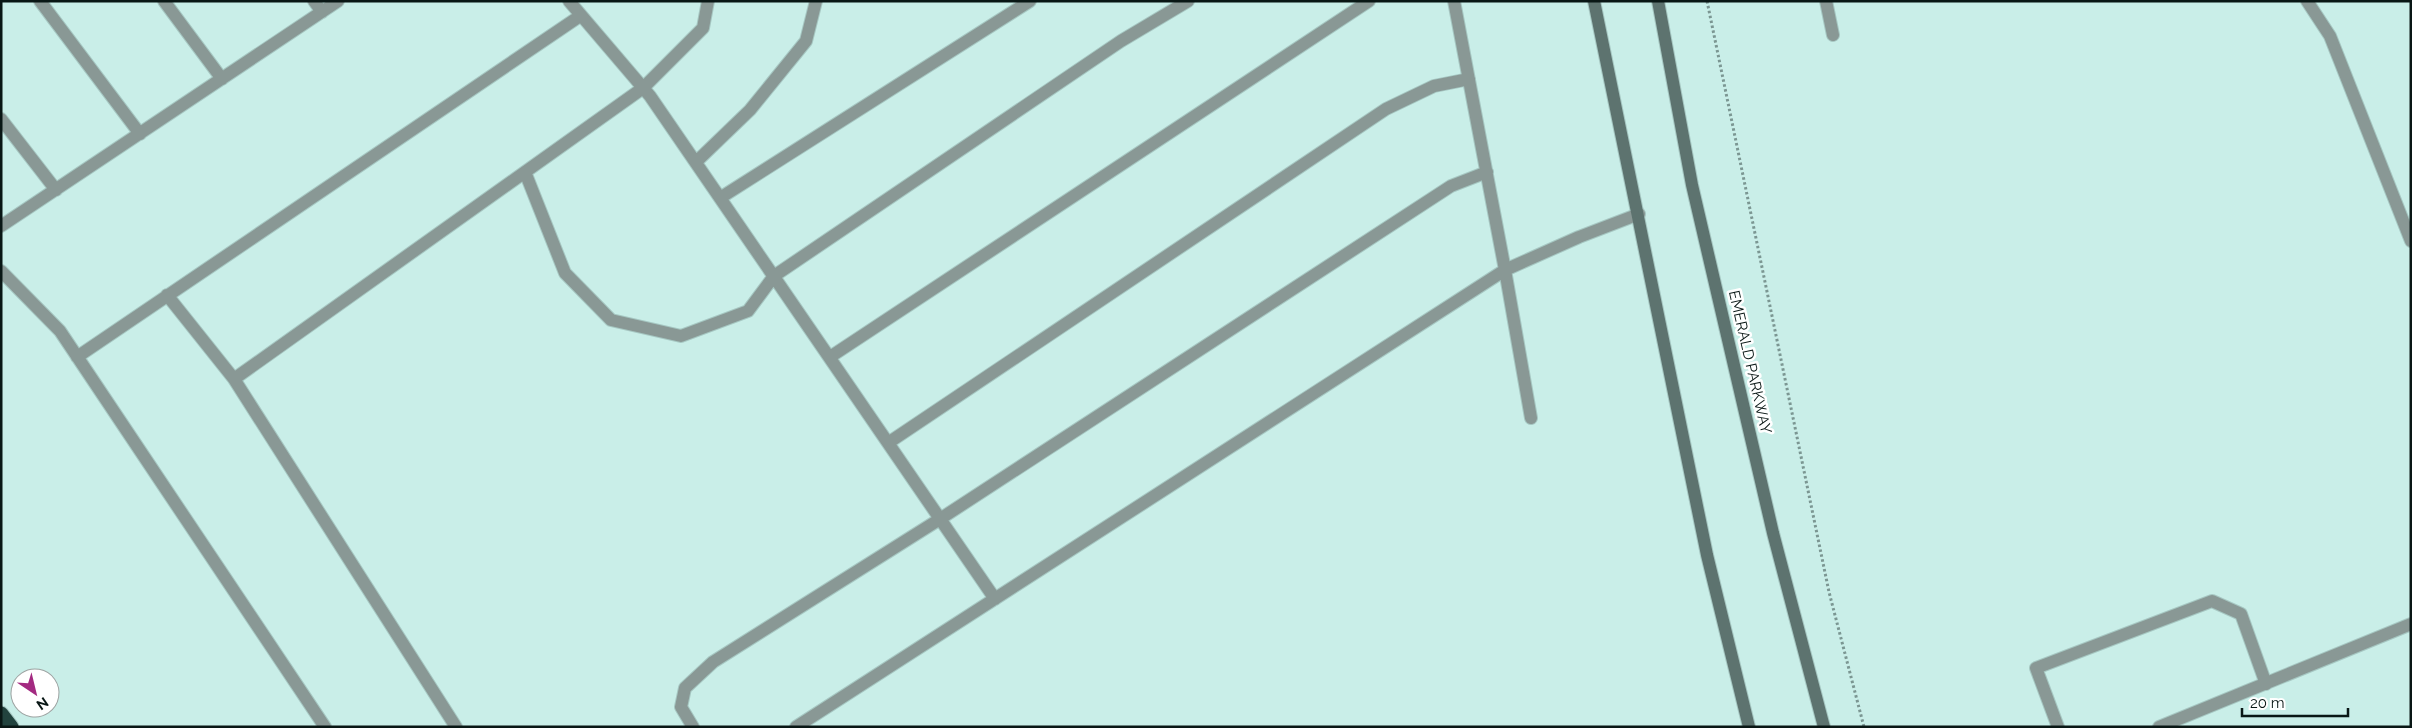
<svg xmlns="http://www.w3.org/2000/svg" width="2412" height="728" font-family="Raleway,sans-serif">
	<rect width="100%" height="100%" fill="#c9eee8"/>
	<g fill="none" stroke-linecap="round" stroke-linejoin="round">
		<!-- lane casing -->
		<g stroke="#a6c7c2" stroke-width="14">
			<path id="lane" d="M40 1 140 134
				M164 1 222 79
				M314 1 322 12
				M569 1 650 96 995 599
				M1454 1 1505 270 1531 418
				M1826 1 1833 35
				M2307 1 2330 36 2411 241
				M1 119 56 190
				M696 162 750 110 806 41 816 1
				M525 172 565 273 611 320 681 336 748 311 774 276 1121 41 1188 1
				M720 198 1030 1
				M1 226 338 1
				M1 271 60 331 325 727
				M167 295 234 379
				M77 357 580 16
				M830 357 1369 1
				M888 443 1386 109 1434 86 1469 79
				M456 727 234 379 643 88 703 28 708 1
				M693 727 681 707 685 688 713 662 940 519 1451 186 1487 172
				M796 727 1505 270 1579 237 1639 214
				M2058 727 2036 668 2212 601 2241 614 2266 684
				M2159 727 2411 624"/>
		</g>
		<!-- secondary casing -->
		<g stroke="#a6c7c2" stroke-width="14">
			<path id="secondary" d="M1594 1 1707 555 1749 727
				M1658 1 1692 185 1773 533 1824 727"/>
		</g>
		<!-- highway casing -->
		<g stroke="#a6c7c2" stroke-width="17">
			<path id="highway" d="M1 714 11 727"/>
		</g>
		<!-- path -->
		<path stroke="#7b9692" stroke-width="3" stroke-dasharray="2.5 2.5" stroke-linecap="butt" d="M1707 1 1829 592 1864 727"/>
		<!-- lane -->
		<use href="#lane" stroke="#899895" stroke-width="12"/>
		<!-- secondary -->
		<use href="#secondary" stroke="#5d736f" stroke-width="12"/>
		<!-- highway -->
		<use href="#highway" stroke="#22433e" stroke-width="15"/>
	</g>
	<g text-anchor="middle" stroke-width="5" stroke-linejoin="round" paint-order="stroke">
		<!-- street labels -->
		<g font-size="15" fill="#091715" stroke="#fff">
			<text transform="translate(1750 362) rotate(77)" y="5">EMERALD PARKWAY</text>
		</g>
	</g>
	<!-- border -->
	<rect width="2412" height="728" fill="none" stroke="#091715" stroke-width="5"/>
	<!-- north arrow -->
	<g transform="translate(35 693) rotate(145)"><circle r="24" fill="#ffffff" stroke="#9da2a1"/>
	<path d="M0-4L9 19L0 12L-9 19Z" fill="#a32a81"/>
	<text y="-8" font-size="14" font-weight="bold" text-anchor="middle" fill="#091715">N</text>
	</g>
	<!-- scale -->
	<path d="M2242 708v8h106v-8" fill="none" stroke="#091715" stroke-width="2.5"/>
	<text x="2250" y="708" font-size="15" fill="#091715" stroke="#ffffff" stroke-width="4" paint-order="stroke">20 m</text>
</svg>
